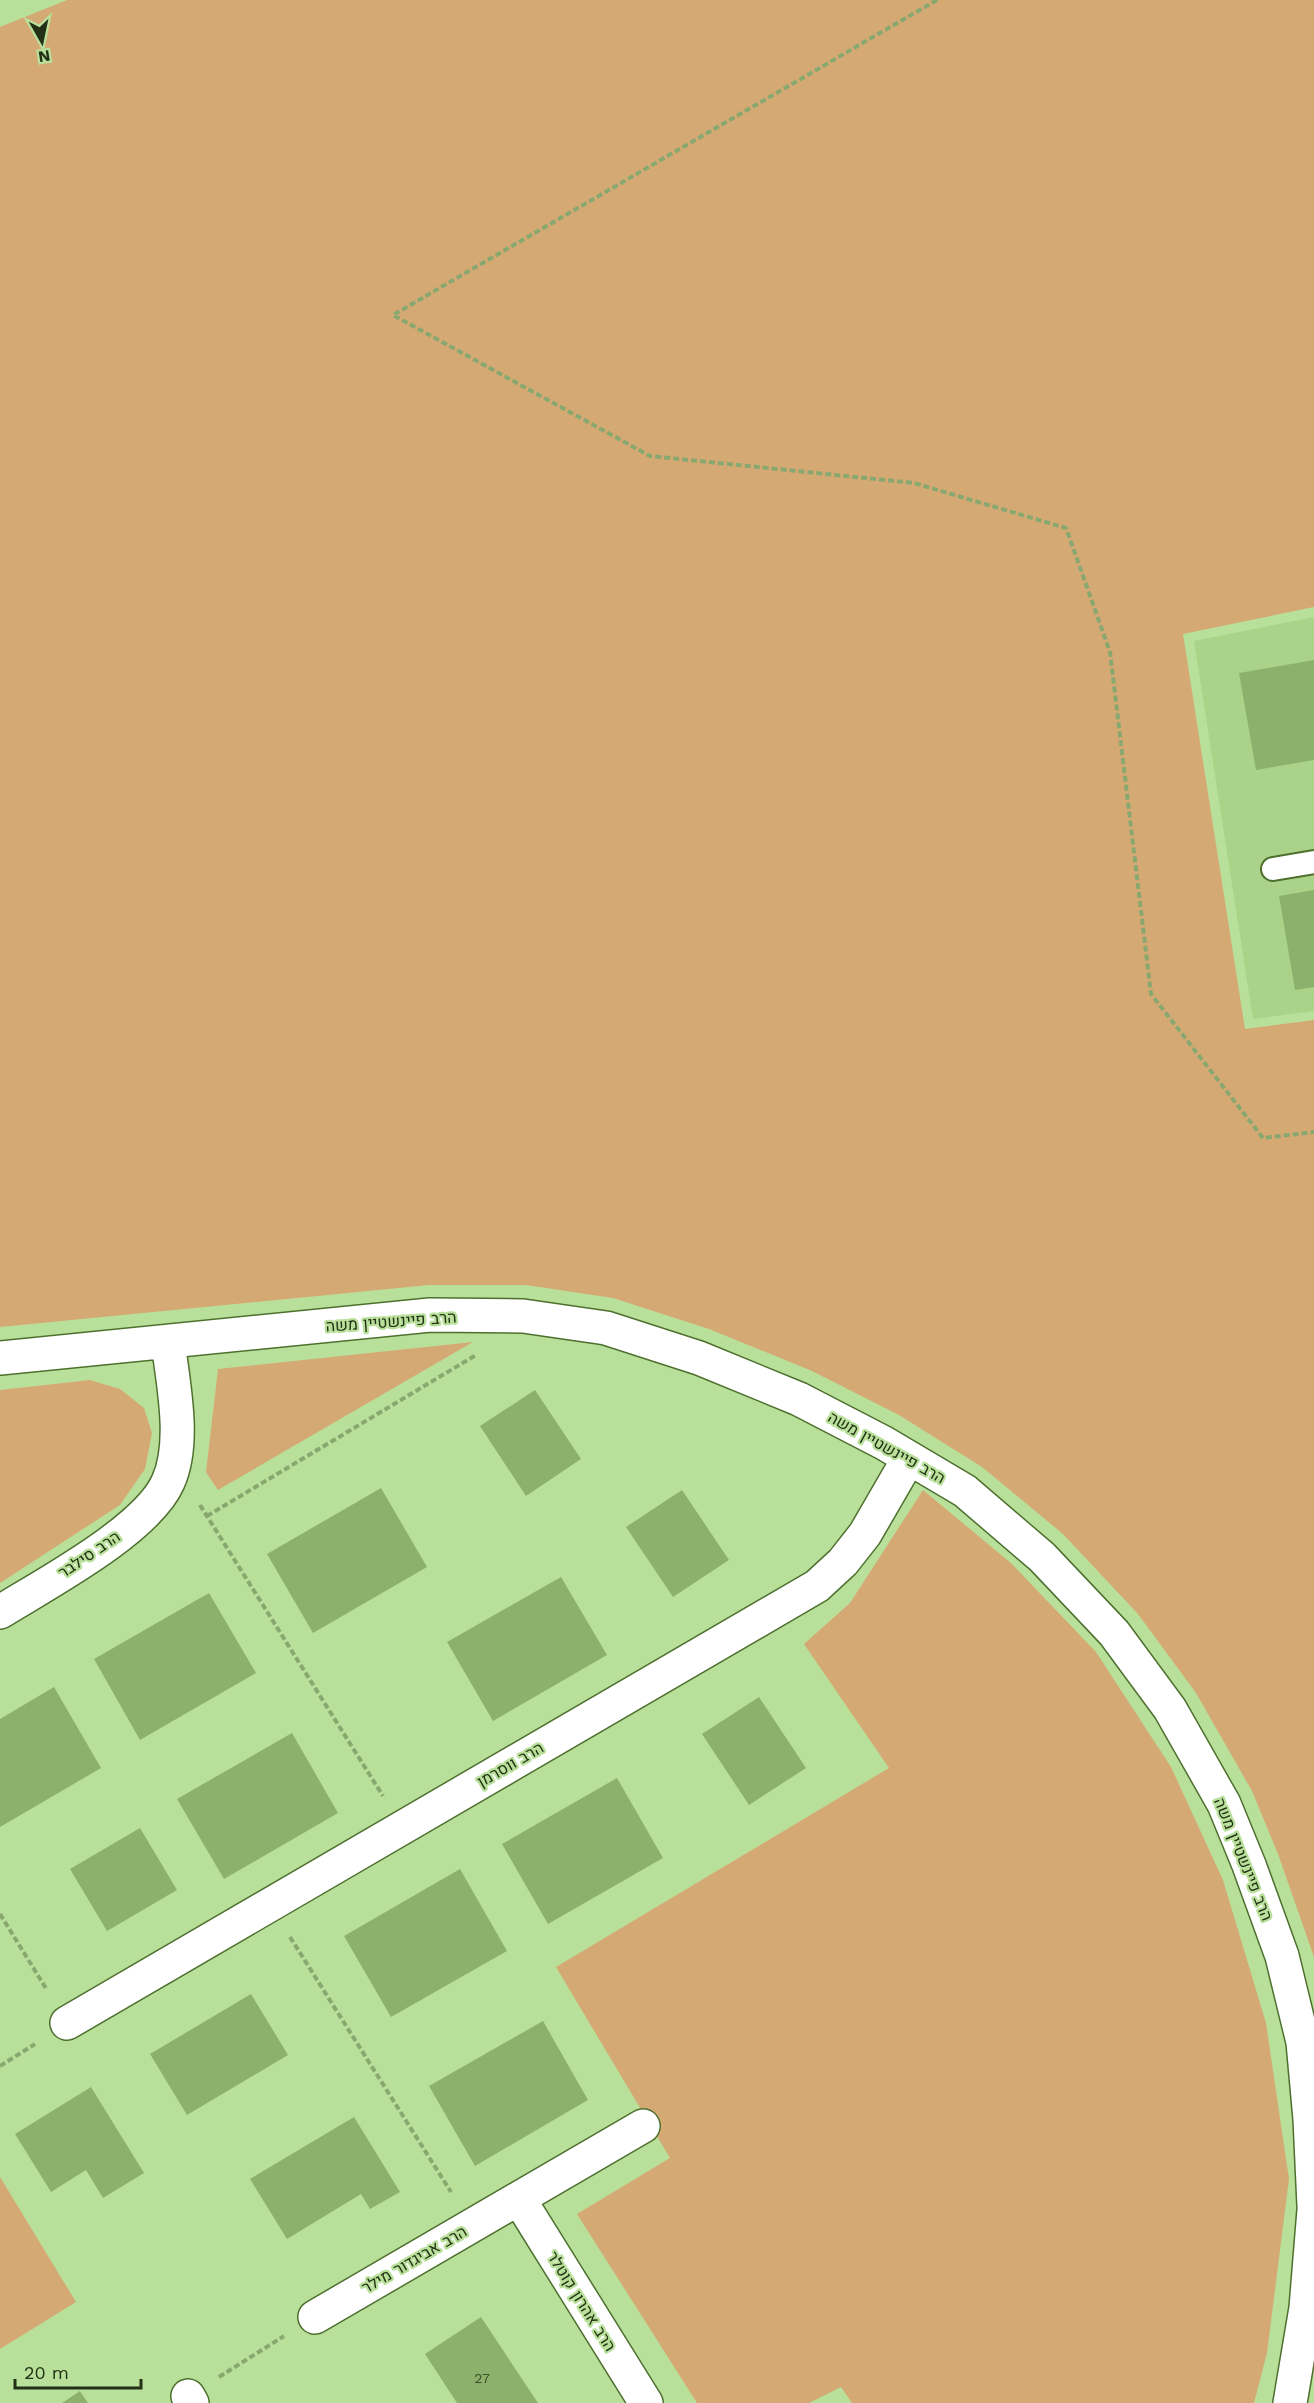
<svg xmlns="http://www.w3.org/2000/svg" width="1314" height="2403" font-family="'Work Sans',Heebo,sans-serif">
	<rect width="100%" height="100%" fill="#b9e09a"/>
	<!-- built -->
	<path fill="#aad389" d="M1314 617V1011L1253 1019 1194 641Z"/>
	<!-- green -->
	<path fill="#d5a974" d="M67 0H1314V607L1183 634 1245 1029 1314 1020V1957L1278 1854 1252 1791 1196 1693 1138 1614 1063 1534 982 1467 899 1415 812 1371 709 1329 613 1298 526 1285H429L0 1327V27Z
		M473 1342 218 1490 206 1472 218 1369Z
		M90 1380 120 1389 144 1408 152 1433 145 1469 120 1505 0 1583V1390Z
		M923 1490 1012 1564 1096 1652 1171 1767 1223 1880 1266 2023 1289 2179 1267 2353 1254 2403H852L841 2387 809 2403H697L577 2214 670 2158 556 1967 889 1768 804 1644 850 1603Z
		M0 2177 76 2302 0 2349Z"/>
	<!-- building -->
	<path fill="#8cb16d" d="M1314 660V760L1256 770 1239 673Z
		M1314 890V987L1295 990 1279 896Z
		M535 1390 581 1459 526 1496 480 1426Z
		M381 1488 427 1567 313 1633 267 1554Z
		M682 1490 729 1560 673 1597 626 1527Z
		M561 1577 607 1655 493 1721 447 1642Z
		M209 1593 256 1673 140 1740 94 1659Z
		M54 1687 101 1768 0 1827V1719Z
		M759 1697 806 1768 749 1805 702 1734Z
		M292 1733 338 1813 224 1879 177 1799Z
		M617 1778 663 1858 548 1924 502 1844Z
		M140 1828 177 1890 107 1931 70 1869Z
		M460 1869 507 1951 391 2017 344 1936Z
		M251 1994 288 2055 187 2115 150 2054Z
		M543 2021 588 2100 475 2166 429 2086Z
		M91 2087 144 2173 103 2198 86 2170 51 2192 15 2134Z
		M354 2117 400 2192 370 2209 361 2194 287 2239 250 2179Z
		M481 2317 538 2403H457L425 2354Z
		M80 2391 88 2403H62Z"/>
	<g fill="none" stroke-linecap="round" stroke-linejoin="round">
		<!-- lane casing -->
		<g stroke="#4e702f" stroke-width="26">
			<path id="lane" d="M1273 869 1314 862"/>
		</g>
		<!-- street casing -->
		<g stroke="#4e702f" stroke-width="36">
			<path id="street" d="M0 1358 430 1315 523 1316 606 1328 699 1358 799 1399 884 1443 965 1491 1042 1557 1114 1633 1170 1709 1224 1804 1249 1865 1282 1956 1303 2042 1310 2119 1314 2206
				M0 1612C45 1584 147 1530 168 1482 186 1443 173 1383 168 1342
				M67 2023 817 1586 843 1562 865 1534 909 1458
				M519 2199 646 2403
				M315 2317 643 2126
				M188 2396 192 2403
				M1290 2403 1306 2308 1314 2210"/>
		</g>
		<!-- path -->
		<path stroke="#89a86f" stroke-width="4" stroke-dasharray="6 3" stroke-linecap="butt" d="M937 0 393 315 650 456 914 483 1066 528 1110 652 1151 994 1263 1138 1314 1132
			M200 1505 383 1796
			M207 1516 476 1355
			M0 1914 47 1990
			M290 1937 451 2192
			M0 2066 35 2044
			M219 2377 284 2336"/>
		<!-- lane -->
		<use href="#lane" stroke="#fff" stroke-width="22"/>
		<!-- street -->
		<use href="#street" stroke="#fff" stroke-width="33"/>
	</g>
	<g text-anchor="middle" stroke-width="4.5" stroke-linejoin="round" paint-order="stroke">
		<!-- number labels -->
		<g font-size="14" fill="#3c512b">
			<text x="482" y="2383">27</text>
		</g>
		<!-- street labels -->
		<g font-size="16" fill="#223115" stroke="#b9e09a">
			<text transform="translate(391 1321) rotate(-4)" y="6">הרב פיינשטיין משה</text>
			<text transform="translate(887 1447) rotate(29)" y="6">הרב פיינשטיין משה</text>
			<text transform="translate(89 1554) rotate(-34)" y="6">הרב סילבר</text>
			<text transform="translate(510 1764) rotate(-30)" y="6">הרב ווסרמן</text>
			<text transform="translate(1244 1859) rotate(68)" y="6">הרב פיינשטיין משה</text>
			<text transform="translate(414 2259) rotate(-30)" y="6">הרב אביגדור מילר</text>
			<text transform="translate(582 2301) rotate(58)" y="6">הרב אהרון קוטלר</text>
		</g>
	</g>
	<!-- north arrow -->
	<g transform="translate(42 42) rotate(171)" stroke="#b9e09a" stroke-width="4.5" paint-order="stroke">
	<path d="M0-4.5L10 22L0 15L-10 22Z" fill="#223115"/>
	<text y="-9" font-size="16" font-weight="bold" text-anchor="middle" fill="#223115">N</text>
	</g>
	<!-- scale -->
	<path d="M15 2379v9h126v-9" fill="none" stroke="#223115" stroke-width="3"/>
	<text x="24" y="2379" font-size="18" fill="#223115" stroke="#b9e09a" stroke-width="4.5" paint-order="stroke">20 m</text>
</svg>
